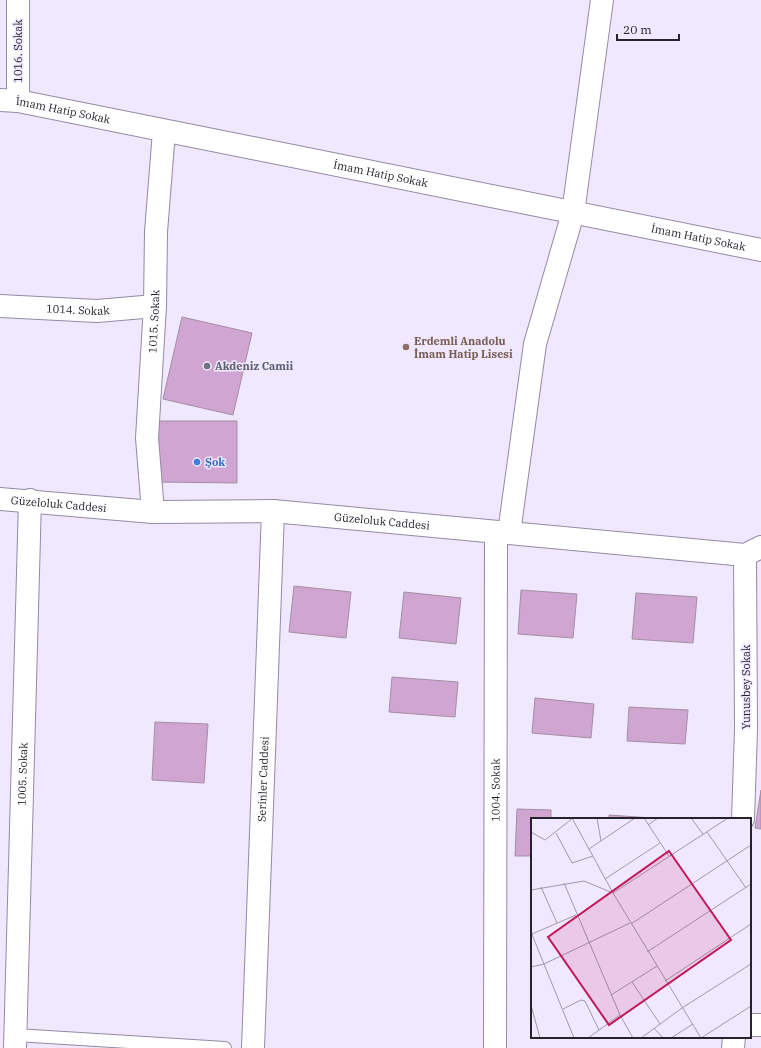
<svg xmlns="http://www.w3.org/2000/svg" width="761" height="1048" font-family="'IBM Plex Serif',serif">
	<rect width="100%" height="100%" fill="#f0e8ff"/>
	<!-- building -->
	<path fill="#d1a5d2" stroke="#a38ea2" d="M182 317 252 333 233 415 163 399Z
		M157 421H237V483L156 482Z
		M294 586 351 592 346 638 289 632Z
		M521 590 577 594 573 638 518 634Z
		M404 592 461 598 456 644 399 638Z
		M636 593 697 597 693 643 632 639Z
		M392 677 458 682 455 717 389 712Z
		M535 698 594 704 591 738 532 733Z
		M629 707 688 710 685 744 627 741Z
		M155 722 208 724 204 783 152 780Z
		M761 790V829L755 828Z
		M517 809 551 810V819H532V856H515Z
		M609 815 666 819H609Z"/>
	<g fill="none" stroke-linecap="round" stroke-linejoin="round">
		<!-- lane casing -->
		<g stroke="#938aa3" stroke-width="14">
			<path id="lane" d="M16 1035 225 1048"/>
		</g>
		<!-- street casing -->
		<g stroke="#938aa3" stroke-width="24">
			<g id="street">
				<path d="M18 0V101"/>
				<path id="s1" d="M0 100 18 101 761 250"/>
				<path id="s2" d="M0 306 97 311 155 306"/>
				<path id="s3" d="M153 512 147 438 155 306 156 232 164 131"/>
				<path d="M509 533 535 344 573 213 602 0"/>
				<path d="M743 819 746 730 745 555"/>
				<path d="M750 1025H761"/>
				<path id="s4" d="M15 1048 30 500"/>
				<path id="s5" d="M495 1048 496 532"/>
				<path d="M733 1048 734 1037"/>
			</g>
		</g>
		<!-- secondary casing -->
		<g stroke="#938aa3" stroke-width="24">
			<g id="secondary">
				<path id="s6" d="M0 499 153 512 273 511 745 555 761 547"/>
				<path id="s7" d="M253 1048 273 511"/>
			</g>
		</g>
		<!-- lane -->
		<use href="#lane" stroke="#fff" stroke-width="12"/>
		<!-- street -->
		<use href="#street" stroke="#fff" stroke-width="22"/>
		<!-- secondary -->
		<use href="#secondary" stroke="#fff" stroke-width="22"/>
	</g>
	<!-- markers -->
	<circle fill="#8d6e63" stroke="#f0e8ff" stroke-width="1.5" cx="406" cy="347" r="4"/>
	<circle fill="#6b7280" stroke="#f0e8ff" stroke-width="1.5" cx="207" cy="366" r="4"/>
	<circle fill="#3f7fe0" stroke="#f0e8ff" stroke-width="1.5" cx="197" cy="462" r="4"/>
	<g text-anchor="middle" stroke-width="3" stroke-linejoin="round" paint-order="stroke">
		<!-- street labels -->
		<g font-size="11" fill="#25222c" stroke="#f0e8ff">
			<text transform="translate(18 51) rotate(-90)" y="4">1016. Sokak</text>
			<text dy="4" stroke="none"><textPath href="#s1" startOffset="64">İmam Hatip Sokak</textPath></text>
			<text dy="4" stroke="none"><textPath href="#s1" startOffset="388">İmam Hatip Sokak</textPath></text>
			<text dy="4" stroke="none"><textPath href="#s1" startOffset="712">İmam Hatip Sokak</textPath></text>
			<text dy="4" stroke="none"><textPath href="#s2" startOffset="78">1014. Sokak</textPath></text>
			<text dy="4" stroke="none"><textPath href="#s3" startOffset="191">1015. Sokak</textPath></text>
			<text dy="4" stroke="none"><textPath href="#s6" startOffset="59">Güzeloluk Caddesi</textPath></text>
			<text dy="4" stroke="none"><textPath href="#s6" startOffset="383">Güzeloluk Caddesi</textPath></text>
			<text transform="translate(746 687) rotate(-90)" y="4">Yunusbey Sokak</text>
			<text dy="4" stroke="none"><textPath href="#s4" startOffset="274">1005. Sokak</textPath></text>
			<text dy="4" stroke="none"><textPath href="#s7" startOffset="269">Serinler Caddesi</textPath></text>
			<text dy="4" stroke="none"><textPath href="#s5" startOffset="258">1004. Sokak</textPath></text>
		</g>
		<!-- education labels -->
		<g font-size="11" font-weight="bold" fill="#785e54" stroke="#f0e8ff" text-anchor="start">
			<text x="414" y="345">Erdemli Anadolu<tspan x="414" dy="13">İmam Hatip Lisesi</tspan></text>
		</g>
		<!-- worship labels -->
		<g font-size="11" font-weight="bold" fill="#5b616d" stroke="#f0e8ff" text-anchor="start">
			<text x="215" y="370">Akdeniz Camii</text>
		</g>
		<!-- shop labels -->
		<g font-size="11" font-weight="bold" fill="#366cbe" stroke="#f0e8ff" text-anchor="start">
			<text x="205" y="466">Şok</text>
		</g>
	</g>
	<!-- overview -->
	<g transform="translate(531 818)">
		<rect width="220" height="220" fill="#f0e8ff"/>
		<path fill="none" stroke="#9f99ab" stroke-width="1" d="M41 0 82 75 197 0M66 0 70 23M113 0 138 38M160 0 172 16M117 7 127 0M0 14 14 22 42 0M176 14 215 70M25 15 41 45 62 38M58 31 104 0M74 61 129 25M33 65 89 197 102 220M10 69 26 105M0 72 53 63 82 75 170 220M100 106 220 27M0 114 43 220M1 116 45 97M116 134 220 66M0 149 13 146 99 105M134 163 220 106M101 164 129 206M80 177 126 148M0 187 9 220M32 191 50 182 54 183 68 212M123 210 132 220M57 220 89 197M110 220 151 190 220 146M140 220 162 206M170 220 220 188"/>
		<path fill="#c2185b" fill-opacity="0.15" stroke="#c2185b" stroke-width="2" d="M138 33 200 122 78 207 17 119Z"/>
		<rect width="220" height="220" fill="none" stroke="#25222c" stroke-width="2"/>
	</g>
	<!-- scale -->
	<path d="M617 34v6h62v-6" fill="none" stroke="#25222c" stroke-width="2"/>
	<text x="623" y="34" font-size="12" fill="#25222c" stroke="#f0e8ff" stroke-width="3" paint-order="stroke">20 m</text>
</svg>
